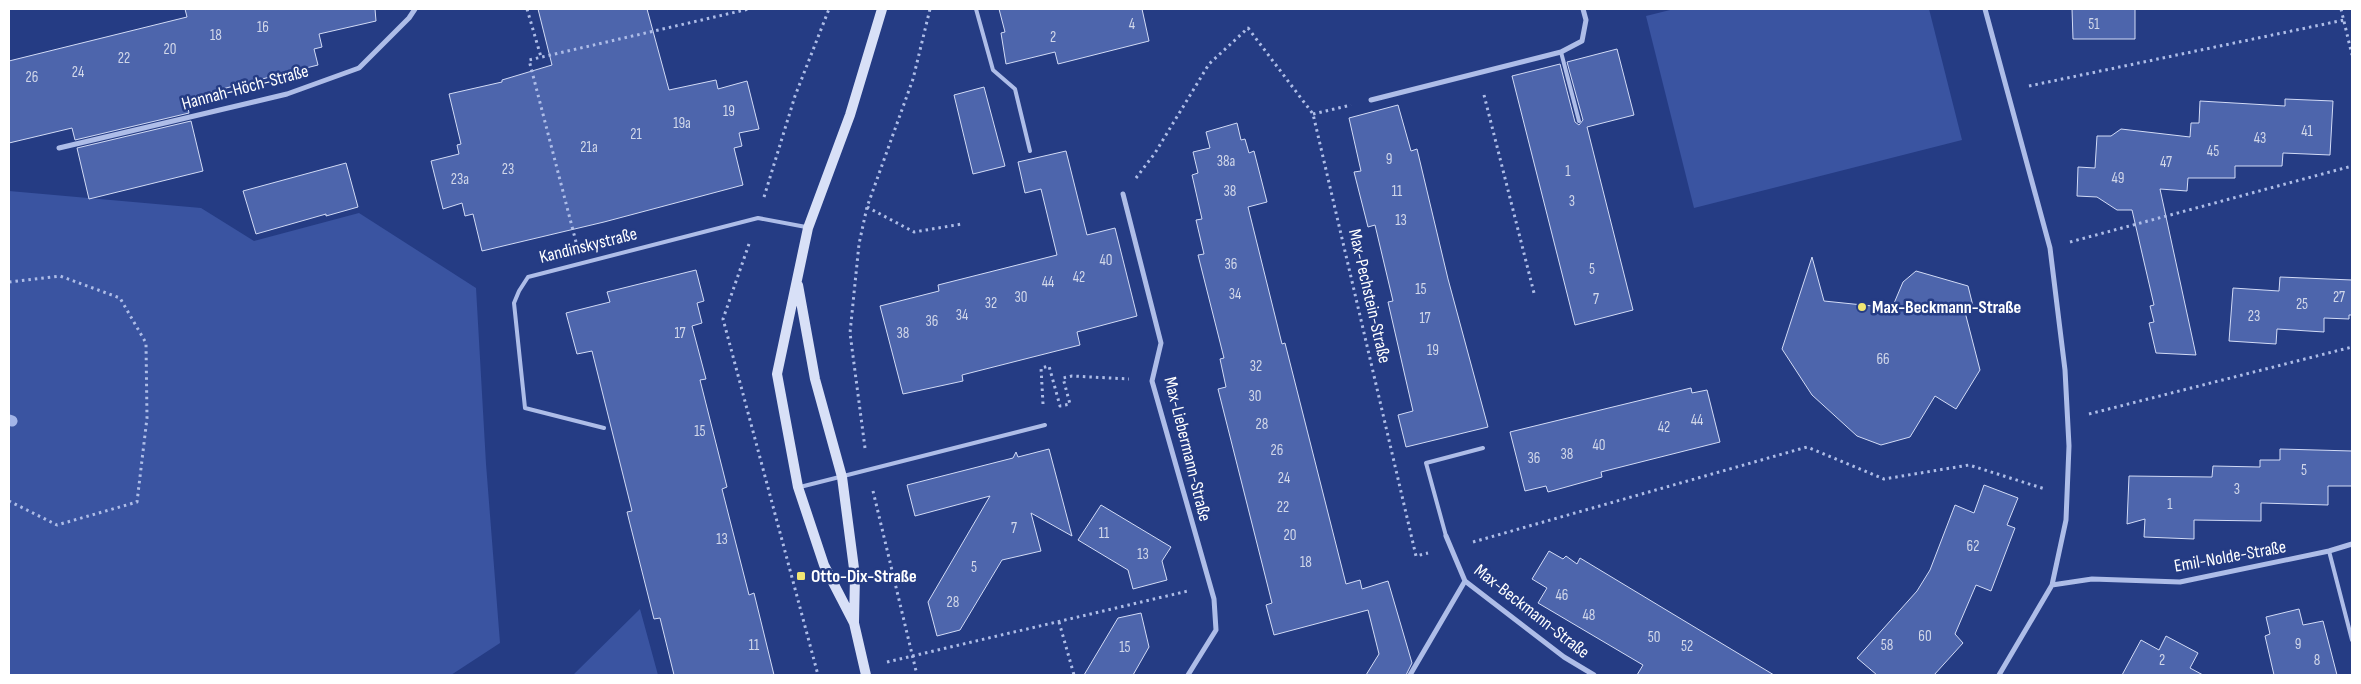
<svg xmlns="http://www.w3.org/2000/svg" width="2361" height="684" font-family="'Sofia Sans Condensed',sans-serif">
	<rect width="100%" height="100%" fill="#253c84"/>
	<!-- green -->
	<path fill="#3a54a1" d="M1674 9H1929L1962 140 1694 208 1646 16Z
		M9 191 201 208 254 241 359 213 476 288 486 464 500 643 451 675H9Z
		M640 609 658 675H573Z"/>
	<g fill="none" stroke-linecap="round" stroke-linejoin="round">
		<!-- stream -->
		<path stroke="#a3b5e8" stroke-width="11" d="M9 420 12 421"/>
	</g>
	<!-- building -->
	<path fill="#4d65ac" stroke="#d2dbf6" d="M185 9H375L376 21 319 34 322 47 314 49 318 65 186 98 189 113 75 140 72 128 9 143V61L187 17Z
		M538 9H647L669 90 716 80 718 89 747 81 759 129 739 133 742 146 734 148 743 185 604 222 482 251 473 214 465 216 462 203 443 209 431 161 459 154 457 145 461 144 449 94 502 82V80L552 65Z
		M999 9H1142L1149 41 1058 64 1055 52 1006 64 1001 33 1005 32Z
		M2072 9H2135V39H2073Z
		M1617 49 1634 115 1587 127 1633 310 1575 325 1512 76 1560 64 1575 122 1579 125 1583 120 1567 62Z
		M984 87 1005 166 973 174 954 95Z
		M2285 99 2333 101 2330 155 2283 153 2282 166H2235V178H2188L2187 191 2160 189 2196 355 2156 353 2149 323 2154 322 2150 306 2154 305 2132 210H2117L2097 197 2077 196 2078 167 2095 168 2097 136H2111L2121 129 2190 137 2191 123H2199L2200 101 2285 106Z
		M1398 105 1411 151 1417 149 1448 279 1488 427 1406 447 1398 415 1413 411 1388 302 1393 301 1375 225 1368 227 1354 172 1361 171 1349 118Z
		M191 121 203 171 89 199 77 148Z
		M1237 123 1241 140 1245 139 1249 153 1254 151 1267 202 1248 207 1282 344 1285 343 1346 584 1360 580 1362 589 1388 581 1412 663 1406 675H1366L1379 654 1368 610 1274 635 1266 605 1272 603 1218 389 1226 387 1220 359 1224 358 1198 255 1204 254 1196 220 1202 219 1192 175 1198 173 1193 152 1210 148 1206 132Z
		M1066 151 1087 235 1115 228 1137 316 1077 332 1080 345 962 375 963 381 903 394 880 306 939 291 938 285 1057 255 1041 189 1025 193 1018 162Z
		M346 163 358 207 326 216V214L256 234 243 191Z
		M1812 257 1824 301 1892 308 1903 282 1916 271 1968 286 1974 310 1965 312 1980 370 1956 409 1935 396 1910 437 1881 445 1857 436 1812 395 1782 349Z
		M696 270 704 301 697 303 702 323 692 326 706 379 700 380 727 487 722 489 749 595 754 593 774 675H674L660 618 654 619 627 512 632 511 592 351 577 354 566 313 610 302 607 292Z
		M2280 277 2352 280V315H2349V319L2324 318V332L2277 329 2276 344 2229 341 2233 288 2279 291Z
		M1691 388 1692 393 1707 390 1720 442 1601 472 1602 477 1548 492 1546 486 1525 491 1510 432Z
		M1049 449 1072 536 1031 513 1041 551 1002 560 960 630 937 636 928 602 990 496 915 516 907 485 1013 458 1016 452 1018 457Z
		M2280 449 2352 451V486H2328V505L2261 503V521L2194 520V539L2144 537 2145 519 2127 524 2129 476 2212 477 2213 466 2260 467V460H2280Z
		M1984 485 2018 498 2007 525 2015 528 1991 591 1976 585 1955 634 1963 643 1934 675H1877L1857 658 1917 591 1930 570 1955 505 1974 513Z
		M1101 505 1171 547 1162 561 1167 580 1133 589 1128 570 1078 540Z
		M1549 551 1563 559 1566 556 1577 564 1580 558 1774 675H1637L1643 665 1538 603 1547 588 1532 579Z
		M2299 609 2303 625 2323 621 2337 675H2274L2265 636 2270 634 2266 617Z
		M1141 613 1149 647 1133 675H1084L1118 618Z
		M2166 636 2198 653 2190 668 2203 675H2122L2141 640 2159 650Z"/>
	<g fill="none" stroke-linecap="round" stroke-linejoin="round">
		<!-- path -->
		<path stroke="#aebde8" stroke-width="3" stroke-dasharray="2.5 4" stroke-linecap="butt" d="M527 9 541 57
			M2341 9 2352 55
			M2029 86 2344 20
			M1484 95 1534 293
			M1313 114 1351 105
			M1136 178 1155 153 1209 64 1248 28 1313 114 1416 556 1428 553
			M764 197 795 96 829 9
			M867 207 914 232 962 224
			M576 242 529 60 749 9
			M2070 242 2352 166
			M749 244 723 319 818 675
			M9 282 60 276 120 298 146 343 147 418 137 502 57 525 9 501
			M1043 404 1041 368 1049 366 1060 406 1070 404 1063 378 1072 376 1129 379
			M2089 414 2352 347
			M865 448 850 333 859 244 867 207 913 79 930 9
			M873 491 917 675
			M1473 542 1807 447 1884 479 1969 465 2045 489
			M1059 622 1074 675
			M887 662 1188 591"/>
		<!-- lane -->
		<path stroke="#aebde8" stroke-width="4" d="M976 9 993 70 1015 89 1030 151
			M1561 52 1579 121
			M604 428 525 408 514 303 519 291 528 277 758 218 806 227
			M800 487 1045 425
			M1446 536 1426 463 1483 448
			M2329 551 2352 640"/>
		<!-- street -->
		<path stroke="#aebde8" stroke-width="5" d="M1985 9 2050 248 2065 370 2069 446 2066 520 2052 585 1999 675
			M1371 100 1561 52 1582 41 1586 20 1583 9
			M59 148 287 94 359 68 409 18 415 9
			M1123 194 1161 343 1152 381 1214 599 1216 630 1188 675
			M1446 536 1465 581 1564 657 1594 675
			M2052 585 2092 579 2180 582 2329 551 2352 544
			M1410 675 1465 581"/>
		<!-- secondary -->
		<path stroke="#d8e0f7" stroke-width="10" d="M798 285 815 379 842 477 855 576 854 622
			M866 675 854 623 824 565 798 487 777 374 808 228 850 115 882 9"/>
	</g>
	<!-- markers -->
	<g fill="#f1e673" stroke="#253c84" stroke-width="2">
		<circle cx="1862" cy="307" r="5"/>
		<rect x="796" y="571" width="10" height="10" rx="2.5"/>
	</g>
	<g text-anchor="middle" stroke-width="5" stroke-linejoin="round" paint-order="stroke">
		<!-- number labels -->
		<g font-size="15" fill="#d2d8ea">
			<text x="1132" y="29">4</text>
			<text x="2094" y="29">51</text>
			<text x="263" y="32">16</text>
			<text x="216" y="40">18</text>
			<text x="1053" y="42">2</text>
			<text x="170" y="54">20</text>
			<text x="124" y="63">22</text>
			<text x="78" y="77">24</text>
			<text x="32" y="82">26</text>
			<text x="729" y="116">19</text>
			<text x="682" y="128">19a</text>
			<text x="2307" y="136">41</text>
			<text x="636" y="139">21</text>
			<text x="2260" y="143">43</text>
			<text x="589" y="152">21a</text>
			<text x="2213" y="156">45</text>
			<text x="1389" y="164">9</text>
			<text x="1226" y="166">38a</text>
			<text x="2166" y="167">47</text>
			<text x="508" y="174">23</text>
			<text x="1568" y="176">1</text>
			<text x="2118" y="183">49</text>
			<text x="460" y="184">23a</text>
			<text x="1230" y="196">38</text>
			<text x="1397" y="196">11</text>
			<text x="1572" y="206">3</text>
			<text x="1401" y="225">13</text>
			<text x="1106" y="265">40</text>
			<text x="1231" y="269">36</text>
			<text x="1592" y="274">5</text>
			<text x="1079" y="282">42</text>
			<text x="1048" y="287">44</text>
			<text x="1421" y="294">15</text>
			<text x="1235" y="299">34</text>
			<text x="1021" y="302">30</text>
			<text x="2339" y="302">27</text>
			<text x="1596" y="304">7</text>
			<text x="991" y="308">32</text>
			<text x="2302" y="309">25</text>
			<text x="962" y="320">34</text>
			<text x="2254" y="321">23</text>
			<text x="1425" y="323">17</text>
			<text x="932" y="326">36</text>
			<text x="680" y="338">17</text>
			<text x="903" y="338">38</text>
			<text x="1433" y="355">19</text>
			<text x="1883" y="364">66</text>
			<text x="1256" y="371">32</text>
			<text x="1255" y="401">30</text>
			<text x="1697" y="425">44</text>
			<text x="1262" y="429">28</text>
			<text x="1664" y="432">42</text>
			<text x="700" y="436">15</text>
			<text x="1599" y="450">40</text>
			<text x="1277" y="455">26</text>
			<text x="1567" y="459">38</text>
			<text x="1534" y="463">36</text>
			<text x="2304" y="475">5</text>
			<text x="1284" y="483">24</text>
			<text x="2237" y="494">3</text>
			<text x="2170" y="509">1</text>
			<text x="1283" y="512">22</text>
			<text x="1014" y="533">7</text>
			<text x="1104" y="538">11</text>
			<text x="1290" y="540">20</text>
			<text x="722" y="544">13</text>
			<text x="1973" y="551">62</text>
			<text x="1143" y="559">13</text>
			<text x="1306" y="567">18</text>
			<text x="974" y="572">5</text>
			<text x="1562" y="600">46</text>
			<text x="953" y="607">28</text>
			<text x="1589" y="620">48</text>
			<text x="1925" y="641">60</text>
			<text x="1654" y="642">50</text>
			<text x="2298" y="649">9</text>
			<text x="754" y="650">11</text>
			<text x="1887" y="650">58</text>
			<text x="1687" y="651">52</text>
			<text x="1125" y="652">15</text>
			<text x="2162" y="665">2</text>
			<text x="2317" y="665">8</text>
		</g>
		<!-- street labels -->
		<g font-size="18" fill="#fff" stroke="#253c84">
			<text transform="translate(245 87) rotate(-15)" y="6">Hannah-Höch-Straße</text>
			<text transform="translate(588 245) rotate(-14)" y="6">Kandinskystraße</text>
			<text transform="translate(1370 296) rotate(77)" y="6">Max-Pechstein-Straße</text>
			<text transform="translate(1188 449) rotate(76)" y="6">Max-Liebermann-Straße</text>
			<text transform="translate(2230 556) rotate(-10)" y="6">Emil-Nolde-Straße</text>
			<text transform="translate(1532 611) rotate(38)" y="6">Max-Beckmann-Straße</text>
		</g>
		<!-- poi labels -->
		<g font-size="18" font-weight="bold" fill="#fff" stroke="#253c84" text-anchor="start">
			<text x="1872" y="313">Max-Beckmann-Straße</text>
			<text x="811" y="582">Otto-Dix-Straße</text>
		</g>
	</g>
	<!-- border -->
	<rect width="2361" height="684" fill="none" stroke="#ffffff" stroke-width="20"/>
</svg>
